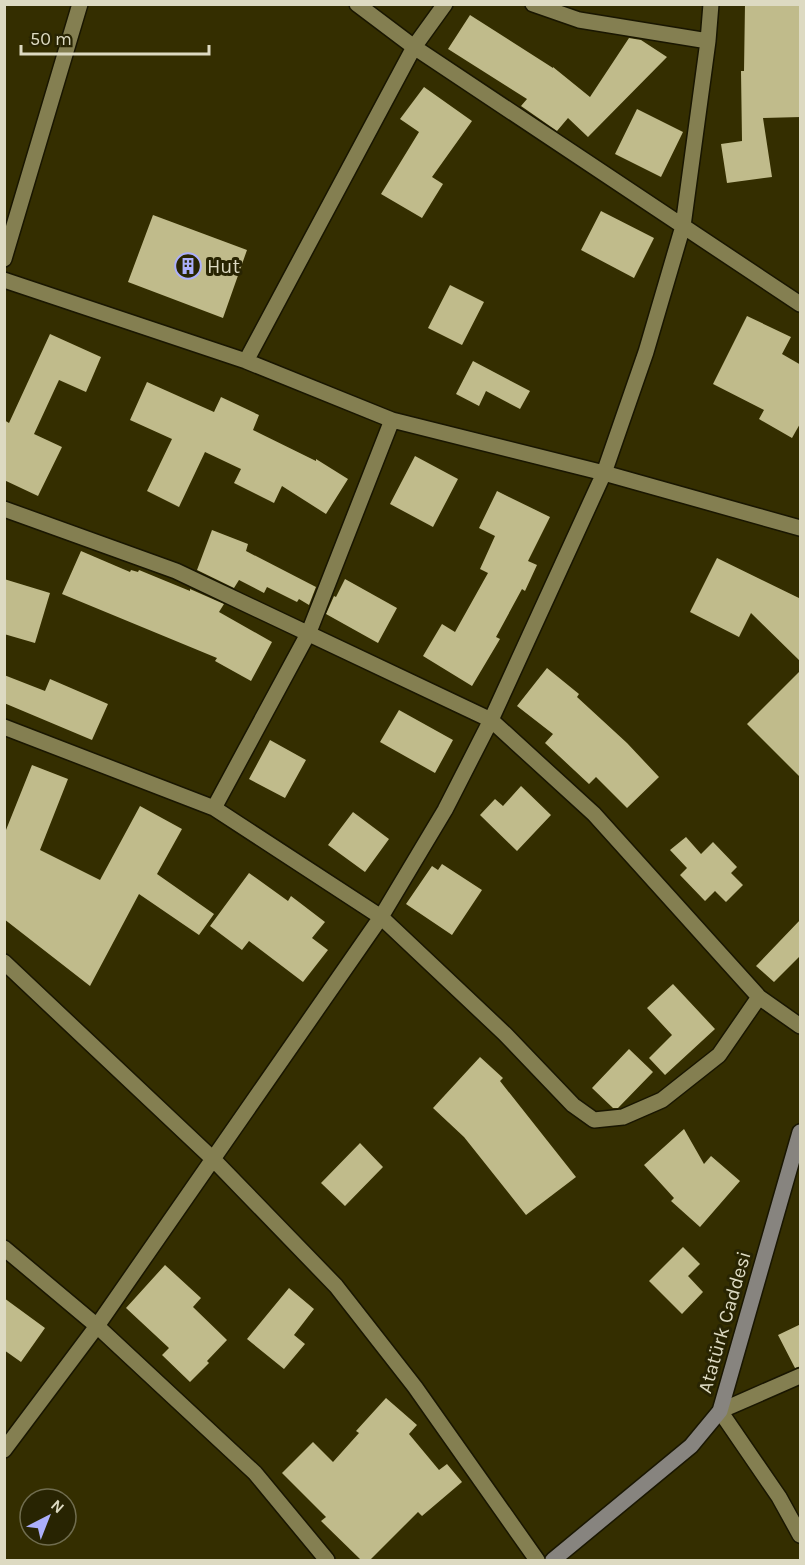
<svg xmlns="http://www.w3.org/2000/svg" width="805" height="1565" font-family="Karla,sans-serif">
	<rect width="100%" height="100%" fill="#342e00"/>
	<!-- building -->
	<path fill="#c0bb8b" d="M745 4H800L799 70H801V117L763 118 772 177 727 183 721 144 742 141 741 71H744Z
		M470 15 553 68V67L590 97 629 38 641 40 667 57 588 137 568 118 557 131 521 106 527 99 448 49Z
		M424 87 472 121 432 177 443 184 422 218 381 194 419 132 400 119Z
		M637 109 683 132 661 177 615 154Z
		M601 211 654 238 634 278 581 250Z
		M153 215 247 250 223 318 128 282Z
		M450 285 484 302 462 345 428 328Z
		M747 316 791 337 782 354 801 365V422L792 438 759 419 764 410 713 384Z
		M50 334 101 357 86 392 59 380 34 434 62 447 38 496 4 480V420L9 423Z
		M473 361 530 391 520 409 486 391 479 406 456 394Z
		M147 382 214 412 221 397 259 415 253 430 316 461V459L348 479 326 514 282 486 274 503 234 483 241 469 205 452 179 507 147 491 172 439 130 420Z
		M415 456 458 479 433 527 390 504Z
		M497 491 550 517 528 561 537 565 525 591 522 589 496 637 500 639 472 686 423 656 442 624 455 632 488 573 480 569 495 536 479 528Z
		M212 530 248 544 246 551 316 587 309 605 299 599 297 602 267 587 264 593 239 580 234 588 197 570Z
		M81 551 130 572 131 570 138 572 139 570 190 591V589L224 604 219 612 272 642 251 681 215 661 217 658 62 594Z
		M717 558 801 599V662L751 613 739 637 690 612Z
		M4 579 50 593 35 643 4 634Z
		M345 579 397 608 378 643 326 614 334 596 336 597Z
		M547 668 579 694 577 697 627 743 659 777 627 808 596 777 589 784 559 756 545 743 553 734 517 706Z
		M801 670V778L747 724Z
		M4 675 45 691 50 679 108 704 92 740 4 703Z
		M399 710 453 740 435 773 380 742Z
		M270 740 306 760 285 798 249 779Z
		M32 765 68 779 40 850 100 880 140 806 182 829 157 874 214 914 199 935 139 894 90 986 4 919V835Z
		M521 786 551 815 517 851 480 815 495 799 503 806Z
		M353 812 389 839 365 872 328 845Z
		M686 837 701 854 713 842 737 867 731 873 743 885 726 902 715 891 705 901 680 875 687 868 670 850Z
		M442 864 482 890 452 935 406 904 432 866 438 870Z
		M249 873 288 901 291 896 325 922 312 938 328 950 303 982 249 941 242 950 210 926Z
		M801 919V955L774 982 756 966Z
		M673 984 715 1029 665 1075 649 1058 672 1035 647 1008Z
		M629 1049 653 1072 618 1108H613L592 1088Z
		M480 1057 503 1078 500 1081 576 1177 526 1215 464 1137 433 1108Z
		M684 1129 704 1164 711 1156 740 1181 700 1227 671 1201 674 1198 644 1165Z
		M360 1143 383 1167 345 1206 321 1183Z
		M683 1247 700 1264 688 1276 703 1292 682 1314 649 1281Z
		M165 1265 201 1298 193 1307 227 1340 207 1361 209 1363 190 1382 162 1355 169 1348 126 1308Z
		M289 1288 314 1309 294 1335 305 1344 284 1369 247 1339Z
		M4 1298 45 1328 21 1362 4 1350Z
		M801 1324V1366L795 1368 778 1335Z
		M386 1398 417 1425 409 1434 439 1470 447 1464 462 1482 422 1516 418 1512 370 1560H361L321 1521 326 1517 282 1473 313 1442 333 1462 359 1433 356 1431Z"/>
	<g fill="none" stroke-linecap="round" stroke-linejoin="round">
		<!-- street casing -->
		<g stroke="#191601" stroke-width="18">
			<path id="street" d="M357 4 414 47 800 304
				M533 4 579 20 708 41
				M4 259 80 4
				M4 280 246 361 392 420 604 473 800 528
				M246 361 414 47 445 4
				M4 509 176 571 491 720 594 814 759 997 800 1026
				M4 727 214 808 381 917 505 1034 573 1105 594 1120 623 1117 662 1100 719 1055 759 997
				M214 808 309 632 392 420
				M4 962 213 1159 336 1286 415 1387 537 1560
				M4 1248 97 1326 255 1473 327 1560
				M800 1376 720 1411 779 1497 800 1535
				M4 1450 97 1326 381 917 445 810 491 720 604 473 646 352 683 226 708 41 711 4"/>
		</g>
		<!-- secondary casing -->
		<g stroke="#191601" stroke-width="18">
			<path id="secondary" d="M553 1560 691 1446 720 1411 800 1132"/>
		</g>
		<!-- street -->
		<use href="#street" stroke="#847f51" stroke-width="15"/>
		<!-- secondary -->
		<use href="#secondary" stroke="#87847f" stroke-width="15"/>
	</g>
	<!-- icons -->
	<defs>
		<g id="building-ring" transform="scale(1.35)"><circle r="9.5" fill="#282402" stroke="#acaffb" stroke-width="1.5"/><path d="M-4-6H4V6H1V3H-1V6H-4ZM-2.5-4.3h1.7v1.8h-1.7ZM.8-4.3h1.7v1.8H.8ZM-2.5-1h1.7V.8h-1.7ZM.8-1h1.7V.8H.8Z" fill="#acaffb"/></g>
	</defs>
	<g fill-rule="evenodd">
		<use href="#building-ring" x="188" y="266"/>
	</g>
	<g text-anchor="middle" stroke-width="6" stroke-linejoin="round" paint-order="stroke">
		<!-- poi labels -->
		<g font-size="20" fill="#dddac2" stroke="#282402" text-anchor="start">
			<text x="207" y="273">Hut</text>
		</g>
		<!-- street labels -->
		<g font-size="20" fill="#dddac2" stroke="#282402">
			<text transform="translate(724 1322) rotate(-74)" y="7">Atatürk Caddesi</text>
		</g>
	</g>
	<!-- border -->
	<rect width="805" height="1565" fill="none" stroke="#dddac2" stroke-width="12"/>
	<!-- north arrow -->
	<g transform="translate(48 1517) rotate(42)"><circle r="28" fill="#282402" stroke="#706d4f" stroke-width="1.5"/>
	<path d="M0-4.5L10 22L0 15L-10 22Z" fill="#acaffb"/>
	<text y="-9" font-size="16" font-weight="bold" text-anchor="middle" fill="#dddac2">N</text>
	</g>
	<!-- scale -->
	<path d="M21 45v9h188v-9" fill="none" stroke="#dddac2" stroke-width="3"/>
	<text x="30" y="45" font-size="18" fill="#dddac2" stroke="#282402" stroke-width="4.5" paint-order="stroke">50 m</text>
</svg>
